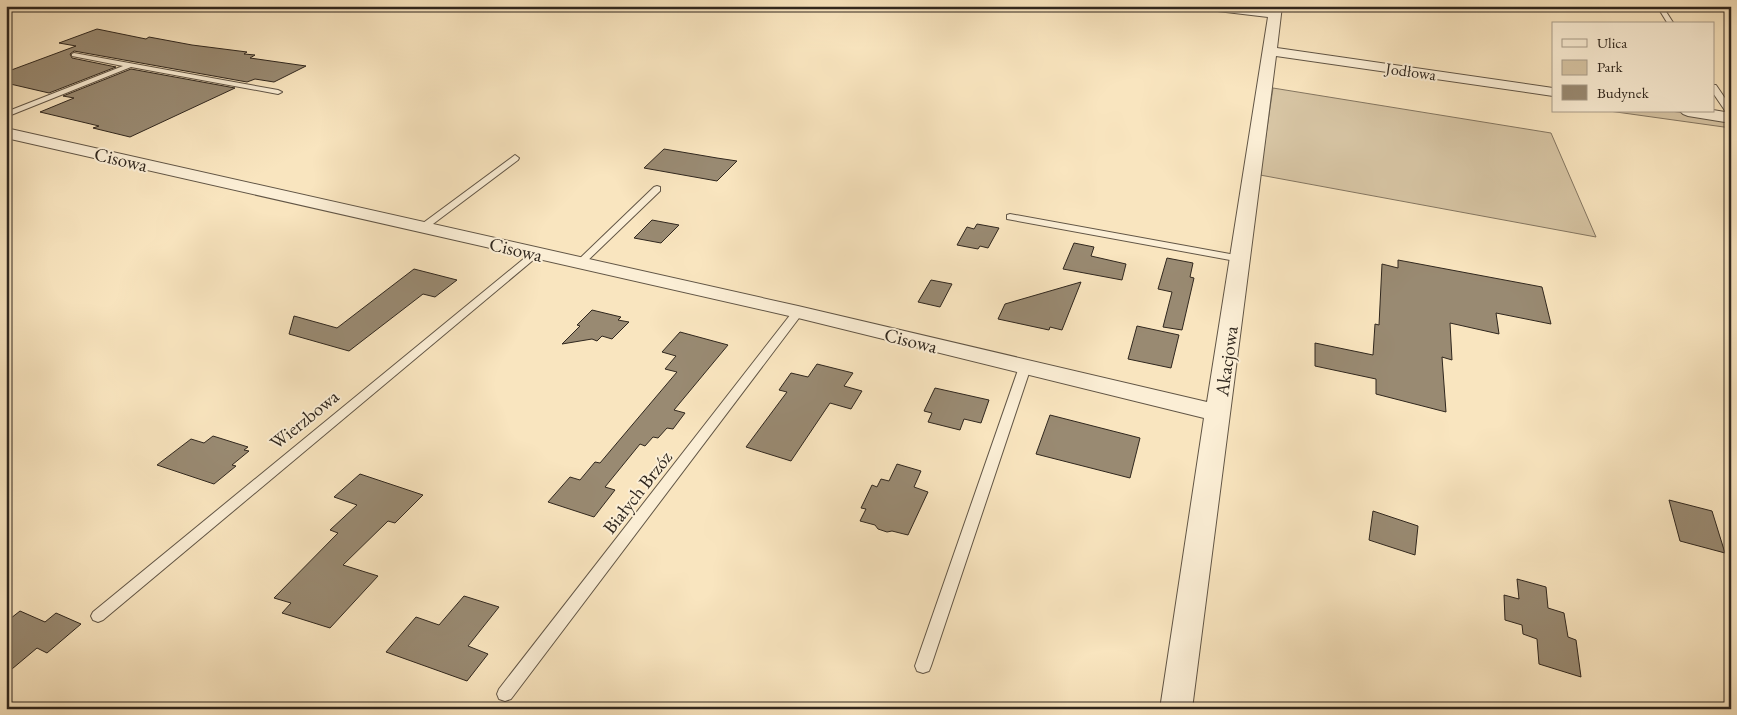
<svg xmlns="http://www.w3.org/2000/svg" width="1737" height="715" font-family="'EB Garamond',serif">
	<rect width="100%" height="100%" fill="#f9e5bf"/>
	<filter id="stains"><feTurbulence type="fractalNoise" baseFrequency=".004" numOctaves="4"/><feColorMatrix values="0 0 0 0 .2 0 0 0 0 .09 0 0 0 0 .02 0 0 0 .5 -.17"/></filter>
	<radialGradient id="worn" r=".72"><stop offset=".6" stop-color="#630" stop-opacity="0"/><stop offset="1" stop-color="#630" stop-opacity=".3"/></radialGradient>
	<!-- green -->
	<path fill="#d7c5a4" stroke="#847661" d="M1273 88 1551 133 1596 237 1260 175Z
		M1609 111H1671L1731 120V128Z"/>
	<!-- building -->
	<path fill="#998a72" stroke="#30271e" d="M97 29 146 39 149 37 192 45 247 52 244 54 255 55 250 58 306 66 274 82 255 79 247 82 74 51 70 54 72 58 116 67 49 93 6 83V72L76 46 59 43Z
		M131 69 235 88 130 137 93 128 99 126 40 112 74 98 63 96Z
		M664 149 717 158 737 161 717 181 644 168Z
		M652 220 679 225 661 243 634 238Z
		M977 224 999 228 988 248 980 246 978 249 957 245 967 227 974 229Z
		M1074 243 1094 247 1091 256 1126 264 1122 280 1063 269Z
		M1167 258 1193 263 1190 277 1194 278 1182 330 1163 327 1172 292 1158 289Z
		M1398 260 1542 287 1551 324 1496 313 1499 334 1450 323 1452 360 1442 357 1446 412 1376 394V379L1315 366V343L1373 355 1375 324 1379 325 1382 264 1398 268Z
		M414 269 457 280 435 297 423 294 349 351 289 334 294 316 337 328Z
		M931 280 952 284 940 307 918 302Z
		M1081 282 1062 330 1050 327 1049 330 998 319 1005 304Z
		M592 310 621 317 618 320 629 322 612 339 602 336 597 341 592 339 562 344 580 326 577 325Z
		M1137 326 1179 335 1171 368 1128 359Z
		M680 332 728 345 674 410 685 413 673 429 667 428 658 438 653 437 645 446 640 444 605 487 615 490 594 517 548 502 570 477 580 480 595 462 600 463 677 372 665 369 676 356 662 352Z
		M817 364 853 373 844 386 862 391 851 409 830 403 791 461 746 447 787 392 779 390 791 373 808 377Z
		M935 388 989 400 981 423 964 419 960 430 928 422 932 413 924 411Z
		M1050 415 1140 438 1130 478 1036 454Z
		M213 436 248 447 244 450 249 451 232 465 236 466 214 484 157 465 191 439 204 443Z
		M897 464 921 471 914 487 928 492 908 535 892 531 887 532 878 529 875 525 860 521 866 509 861 508 872 485 877 487 881 479 889 481Z
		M360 474 423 495 395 523 388 521 343 565 378 576 330 628 282 613 291 603 274 598 338 533 330 530 357 505 334 497Z
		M1669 500 1712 511 1725 553 1680 541Z
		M1373 511 1418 526 1415 555 1369 540Z
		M1517 579 1546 587 1548 608 1564 613 1568 637 1576 640 1581 677 1539 664 1537 639 1523 634 1522 625 1505 620 1504 595 1519 599Z
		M464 596 499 607 468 646 488 654 467 681 386 652 416 617 439 625Z
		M20 611 45 622 56 613 81 624 47 653 37 648 6 674V622Z"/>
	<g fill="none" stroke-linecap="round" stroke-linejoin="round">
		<!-- lane casing -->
		<g stroke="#625646" stroke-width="2">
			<path id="lane" d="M1663 9 1665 10 1674 24H1668L1660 11Z
				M74 53 278 90 282 92 278 94 131 67 6 117V112L123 66 72 56V54Z
				M1713 85H1716L1731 107V115H1728L1713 93Z
				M515 155 519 158 518 160 425 230H419V226Z
				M657 186 660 187V191L582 266H576L574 264 576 262 654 187Z
				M1010 214 1241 256 1246 259 1241 262 1007 219V215Z
				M535 251 540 254 538 256 103 620 98 622 93 620 91 616 93 612 532 252Z
				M798 309 803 312 802 314 511 699 505 701 499 699 497 694 499 689 794 310Z
				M1025 363 1031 367 931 666 929 671 923 673 917 671 915 666 1019 367Z"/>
		</g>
		<!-- street casing -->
		<g stroke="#625646" stroke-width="2">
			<path id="street" d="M1203 6H1242L1269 10 1270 6H1282L1277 48 1553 88V96L1276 56 1192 709H1160L1204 418 798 318 6 138V128L798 306 1207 402 1268 17 1209 10Z
				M1713 110 1731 113V123L1688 116 1683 114 1680 111Z"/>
		</g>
		<!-- path -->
		<path stroke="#30271e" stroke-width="2" stroke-dasharray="0.5 1" stroke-linecap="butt" d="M1616 6 1650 10"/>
		<!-- lane -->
		<use href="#lane" fill="#fbeed5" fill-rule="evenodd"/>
		<!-- street -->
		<use href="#street" fill="#fbeed5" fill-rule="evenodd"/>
	</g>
	<g text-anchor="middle" stroke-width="4" stroke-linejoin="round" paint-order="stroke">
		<!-- far-street labels -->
		<g font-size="16" fill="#30271e" stroke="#fbeed5">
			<text transform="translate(1411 71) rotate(8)" y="6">Jodłowa</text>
		</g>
		<!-- street labels -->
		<g font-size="19" fill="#30271e" stroke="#fbeed5">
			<text transform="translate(121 159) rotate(13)" y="7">Cisowa</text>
			<text transform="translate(516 249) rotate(13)" y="7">Cisowa</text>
			<text transform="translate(911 340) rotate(14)" y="7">Cisowa</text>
			<text transform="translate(1226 361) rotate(-82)" y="7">Akacjowa</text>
			<text transform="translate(304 419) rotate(-39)" y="7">Wierzbowa</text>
			<text transform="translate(637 492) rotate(-52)" y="7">Białych Brzóz</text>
		</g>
	</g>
	<!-- margin -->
	<rect width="1737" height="715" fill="none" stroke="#f9e5bf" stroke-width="25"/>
	<rect x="8" y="8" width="1722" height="700" fill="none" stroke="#30271e" stroke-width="2.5"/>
	<rect x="12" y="12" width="1712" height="690" fill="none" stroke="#30271e"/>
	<!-- legend -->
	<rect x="1552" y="22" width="162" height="90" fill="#fbeed5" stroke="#aa9e8c"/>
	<rect x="1562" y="39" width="25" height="8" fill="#fbeed5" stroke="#aa9e8c"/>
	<text x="1597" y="48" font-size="15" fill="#30271e">Ulica</text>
	<rect x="1562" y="60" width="25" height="15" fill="#d7c5a4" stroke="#aa9e8c"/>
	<text x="1597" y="72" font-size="15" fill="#30271e">Park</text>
	<rect x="1562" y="85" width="25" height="15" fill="#998a72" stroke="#aa9e8c"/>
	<text x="1597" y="98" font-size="15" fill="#30271e">Budynek</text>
	<rect width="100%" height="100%" filter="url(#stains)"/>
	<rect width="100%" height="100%" fill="url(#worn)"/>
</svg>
